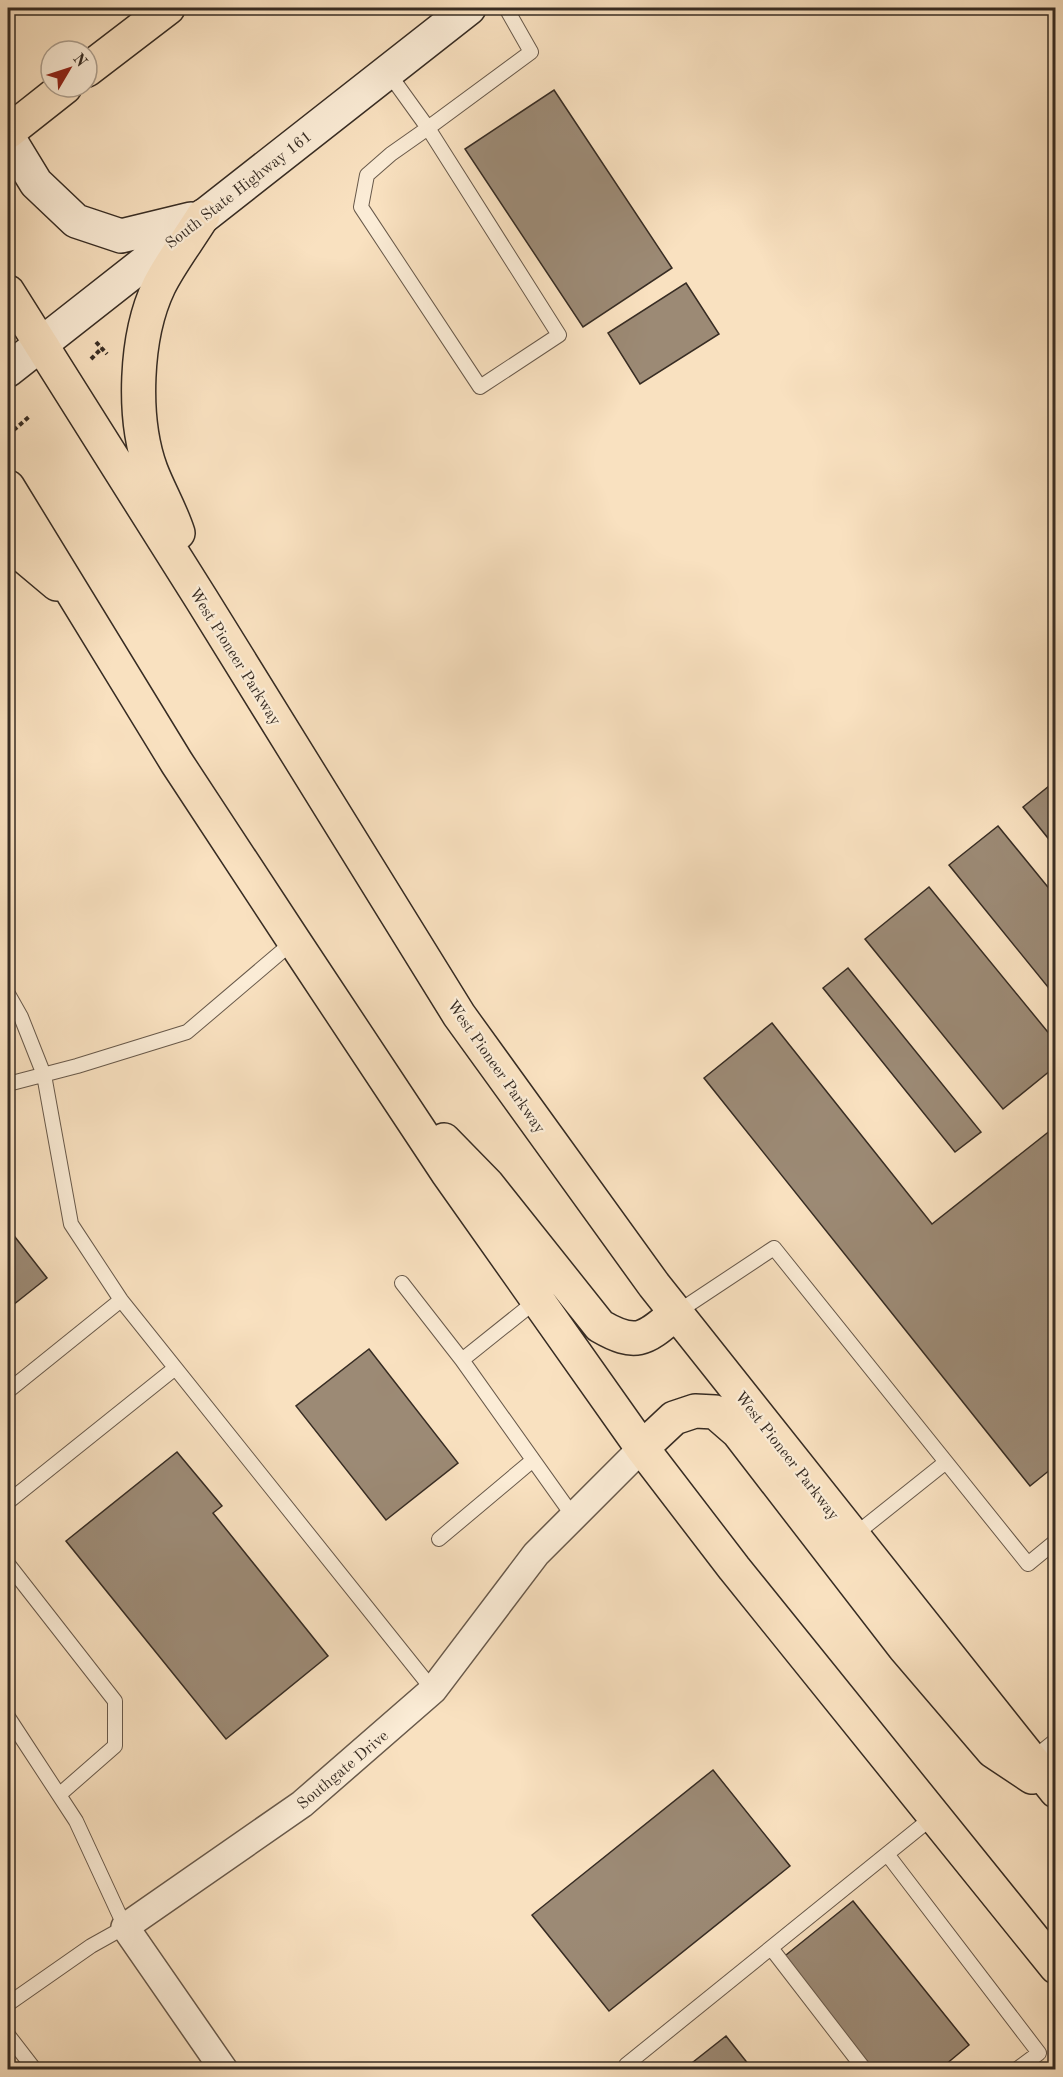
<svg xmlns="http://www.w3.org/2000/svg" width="1063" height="2077" font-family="'Old Standard TT',serif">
	<rect width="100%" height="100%" fill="#f9e1c0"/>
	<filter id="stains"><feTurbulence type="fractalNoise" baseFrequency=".00333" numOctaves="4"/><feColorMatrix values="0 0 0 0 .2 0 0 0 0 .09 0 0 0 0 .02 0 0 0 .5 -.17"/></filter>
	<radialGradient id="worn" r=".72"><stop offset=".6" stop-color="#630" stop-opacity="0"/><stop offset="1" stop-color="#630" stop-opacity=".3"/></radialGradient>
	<!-- building -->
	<path fill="#9c8a75" stroke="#372c23" stroke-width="1.5" d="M554 90 672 268 583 327 465 149Z
		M686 283 719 334 640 384 608 333Z
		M1054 782 1056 784V848L1023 807Z
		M998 826 1056 897V997L949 865Z
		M929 887 1056 1042V1066L1003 1109 865 939Z
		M848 968 981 1132 955 1152 823 988Z
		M772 1023 932 1224 1056 1126V1465L1030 1486 704 1078Z
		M8 1228 47 1278 8 1309Z
		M369 1349 458 1463 386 1520 296 1406Z
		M177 1452 222 1506 213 1513 328 1656 226 1739 66 1541Z
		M713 1770 790 1866 609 2011 532 1915Z
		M853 1901 969 2045 939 2070H870L781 1959Z
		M726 2036 753 2070H683Z"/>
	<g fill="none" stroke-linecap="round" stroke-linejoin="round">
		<!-- lane casing -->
		<g stroke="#68594a" stroke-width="16">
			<path id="lane" d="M387 71 428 128 531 52 506 8
				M428 128 559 335 480 387 361 207 367 175 391 154Z
				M8 994 21 1017 44 1075 71 1224 121 1300 433 1690
				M8 1084 77 1066 187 1032 294 941
				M402 1283 462 1360
				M537 1300 462 1360 573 1516
				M676 1313 774 1248 1028 1564 1056 1541
				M8 1391 121 1300
				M8 1502 174 1369
				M852 1537 946 1462
				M439 1539 533 1460
				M8 1564 115 1701V1746L59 1795
				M8 1717 76 1821 125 1927 91 1946 8 2004
				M1031 1760 1056 1740
				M887 1854 1039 2053 1016 2070
				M771 1948 865 2070
				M8 2035 35 2070
				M630 2070 626 2065 934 1816"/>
		</g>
		<!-- street casing -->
		<g stroke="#68594a" stroke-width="30">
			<path id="street" d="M224 2070 125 1927 302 1804 433 1690 536 1554 642 1448"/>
		</g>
		<!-- secondary casing -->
		<g stroke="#372c23" stroke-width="36">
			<path id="secondary" d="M8 137 36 183 76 221 121 236 191 219
				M8 370 469 8"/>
		</g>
		<!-- primary casing -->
		<g stroke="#372c23" stroke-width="36">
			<path id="primary" d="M8 292 202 600 459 1015 654 1285 1056 1791
				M8 487 177 763 294 941 447 1172 642 1448 734 1568 1056 1967
				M178 533C171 511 159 491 151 470 132 418 135 336 159 286 171 262 189 239 203 216
				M8 543 57 584
				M444 1140 487 1184 600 1326C638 1348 646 1338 676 1313
				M642 1448 674 1418 695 1411 715 1412 738 1432 904 1647 993 1751 1032 1777"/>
		</g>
		<!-- highway casing -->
		<g stroke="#372c23" stroke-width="36">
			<path id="highway" d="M87 70 168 8
				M8 132 65 87"/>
		</g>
		<!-- path -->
		<path stroke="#372c23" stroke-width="4" stroke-dasharray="4.5 3" stroke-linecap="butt" d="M96 342 107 354
			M91 359 102 348
			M8 435 30 416"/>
		<!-- lane -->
		<use href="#lane" stroke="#fbecd6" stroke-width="14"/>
		<!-- street -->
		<use href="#street" stroke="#fbecd6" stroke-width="27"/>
		<!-- secondary -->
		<use href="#secondary" stroke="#fbecd6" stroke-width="33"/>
		<!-- primary -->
		<use href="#primary" stroke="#f9e1c0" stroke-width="33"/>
		<!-- highway -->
		<use href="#highway" stroke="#f9e1c0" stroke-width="33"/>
	</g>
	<g text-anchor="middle" stroke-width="4.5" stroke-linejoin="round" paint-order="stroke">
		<!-- street labels -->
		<g font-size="16" fill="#372c23" stroke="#fbecd6">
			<text transform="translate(238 189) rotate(-38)" y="6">South State Highway 161</text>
			<text transform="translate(236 656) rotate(58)" y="6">West Pioneer Parkway</text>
			<text transform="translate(497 1066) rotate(55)" y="6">West Pioneer Parkway</text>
			<text transform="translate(788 1455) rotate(52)" y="6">West Pioneer Parkway</text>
			<text transform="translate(342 1769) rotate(-40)" y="6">Southgate Drive</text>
		</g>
	</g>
	<!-- margin -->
	<rect width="1063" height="2077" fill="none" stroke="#f9e1c0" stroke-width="30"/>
	<rect x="9" y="9" width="1045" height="2059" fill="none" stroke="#372c23" stroke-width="3"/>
	<rect x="15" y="15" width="1033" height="2047" fill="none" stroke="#372c23" stroke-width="1.5"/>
	<!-- north arrow -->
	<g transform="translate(69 69) rotate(51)"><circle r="28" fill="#fbecd6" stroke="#ad9f8e" stroke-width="1.5"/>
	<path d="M0-4.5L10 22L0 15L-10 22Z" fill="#8f2418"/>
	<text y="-9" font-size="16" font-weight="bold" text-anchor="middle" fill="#372c23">N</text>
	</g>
	<rect width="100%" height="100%" filter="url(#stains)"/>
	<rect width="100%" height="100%" fill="url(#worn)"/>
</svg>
